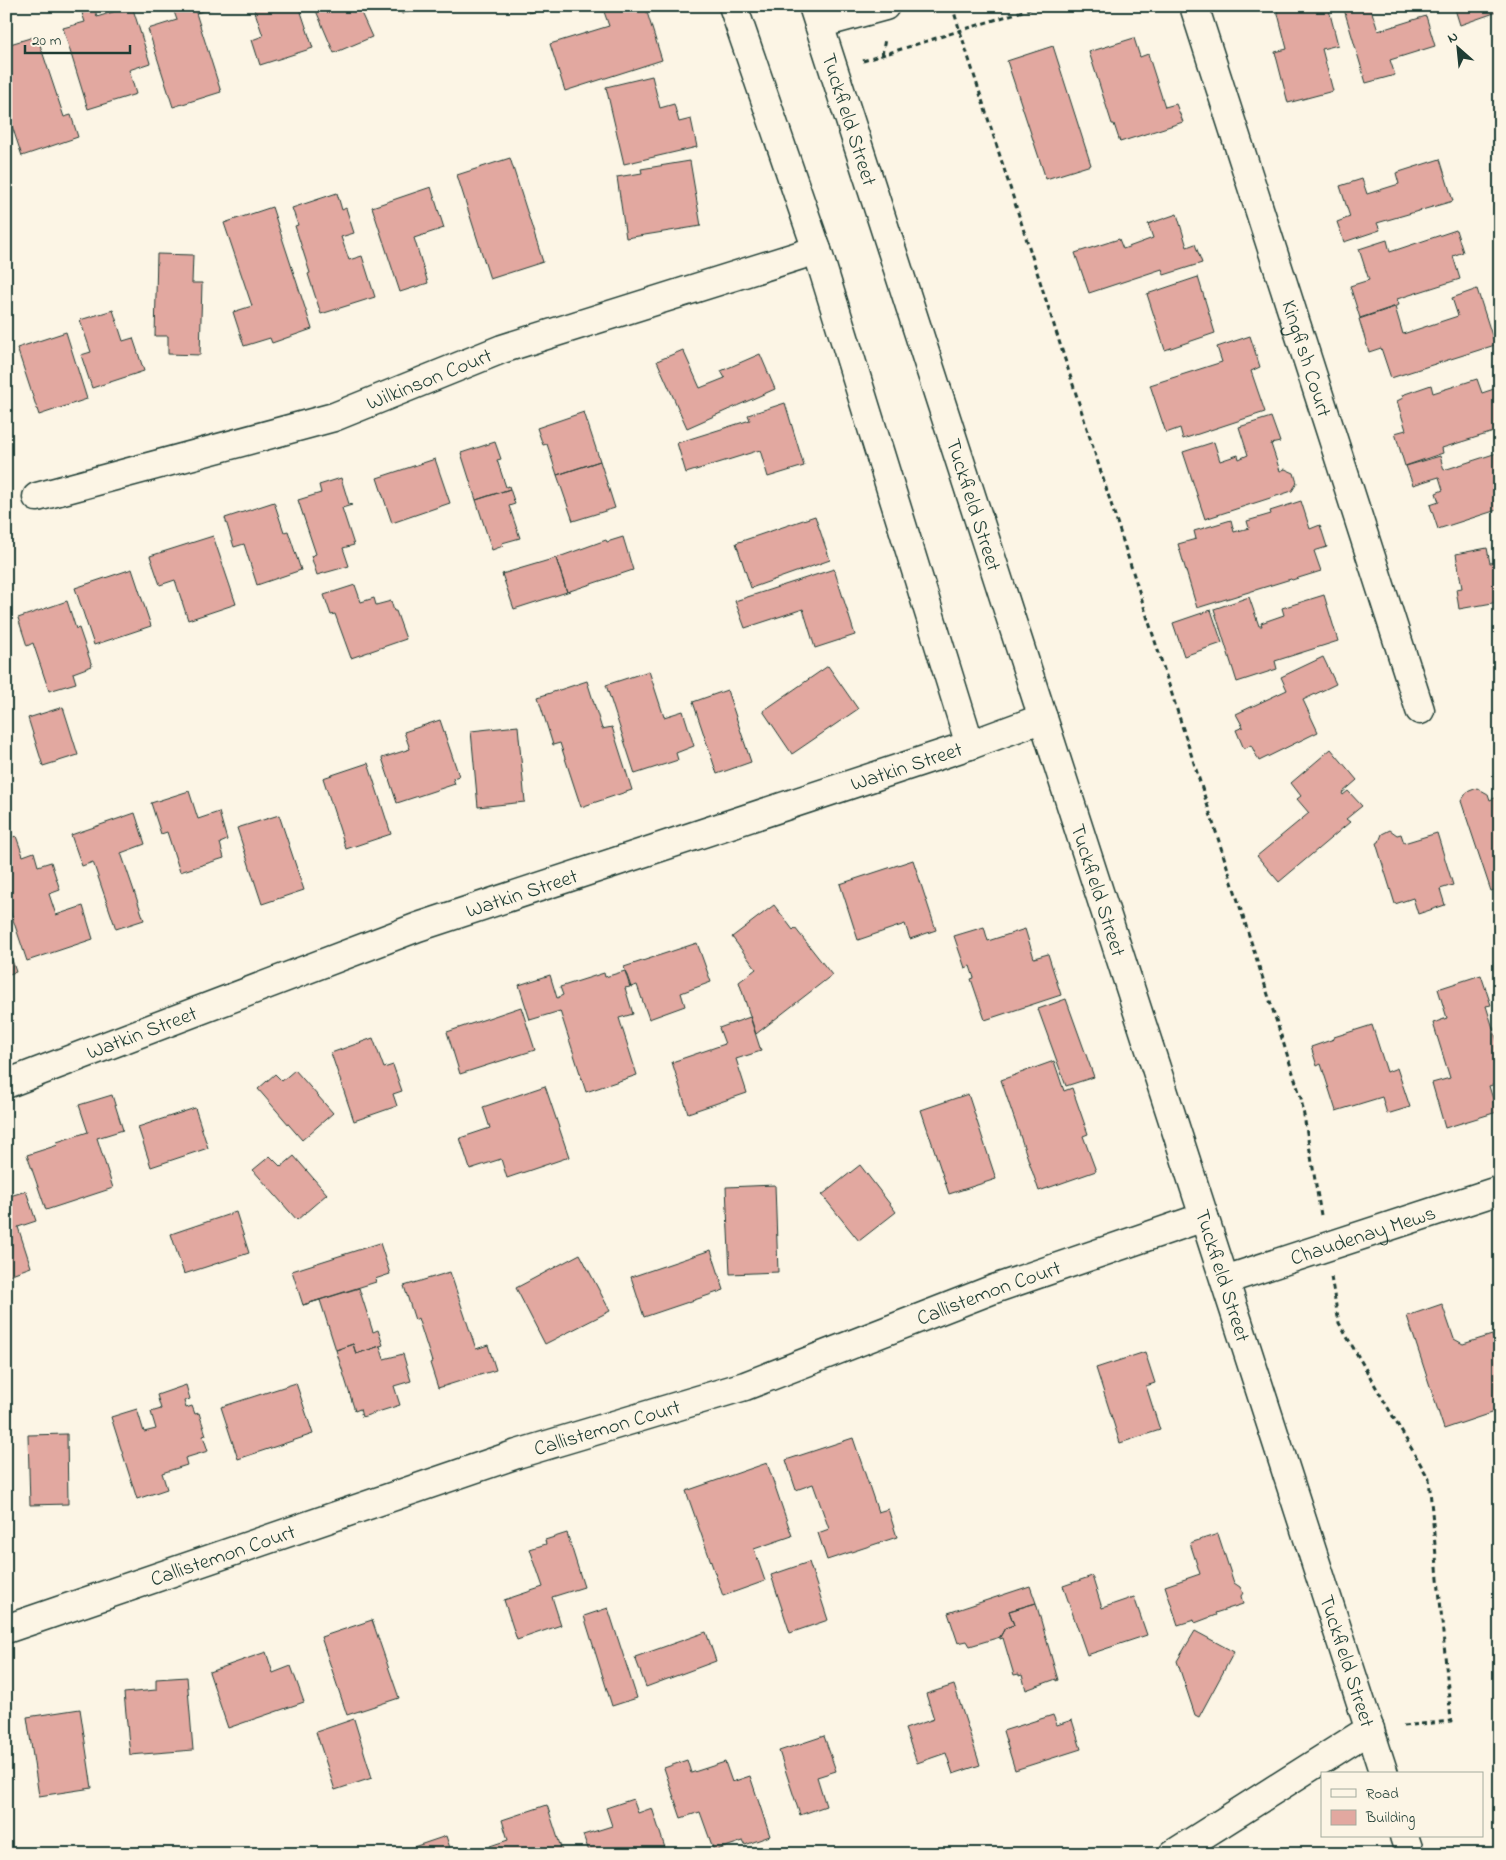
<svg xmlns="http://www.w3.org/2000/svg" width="1506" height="1860" font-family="'Indie Flower',sans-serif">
	<rect width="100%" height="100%" fill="#fcf5e5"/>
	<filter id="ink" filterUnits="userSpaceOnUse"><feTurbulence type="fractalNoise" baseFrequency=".02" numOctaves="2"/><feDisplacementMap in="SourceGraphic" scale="10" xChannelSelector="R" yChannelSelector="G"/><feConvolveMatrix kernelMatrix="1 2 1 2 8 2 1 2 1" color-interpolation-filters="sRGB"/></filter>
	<g filter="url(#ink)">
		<!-- building -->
		<path fill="#e2a8a0" stroke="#1f3d34" d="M118 6H132L150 63 129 70 136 94 88 109 63 28 85 22 82 13 95 9 97 17 119 10Z
			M172 6H214L215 8 196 13 221 92 173 107 148 29 177 20Z
			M253 6H299L313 48 260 65 252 40 263 36Z
			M314 6H358L372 37 334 53Z
			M398 6H419L402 14Z
			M527 6H549L529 13Z
			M602 6H645L662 60 565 91 550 44 609 26Z
			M1276 6H1328L1338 45 1322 49 1333 91 1288 103 1275 52 1287 49Z
			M1343 6H1370L1378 31 1426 16 1435 46 1390 60 1395 75 1366 83Z
			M1454 6H1500V11L1460 25Z
			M7 34 10 44 37 36 64 117 71 115 78 137 22 156 6 108Z
			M1134 38 1140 57 1148 54 1165 107 1176 104 1183 122 1120 142 1114 124H1112L1089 52Z
			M1053 46 1091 165 1046 179 1007 61Z
			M652 76 660 108 674 104 679 122 691 119 697 147 624 164 606 87Z
			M510 158 543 262 490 279 457 175Z
			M1440 159 1453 201 1377 223 1380 230 1344 242 1337 222 1350 217 1340 186 1362 179 1367 194 1399 184 1396 173Z
			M690 161 701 226 626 238 617 177 642 173 641 169Z
			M431 187 444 228 414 238 428 283 400 292 372 207Z
			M337 193 342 210 346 208 354 233 341 237 349 260 362 256 375 297 321 314 308 274 310 273 295 226 298 225 292 208Z
			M272 207 312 329 272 343 270 338 244 346 233 312 252 306 224 223Z
			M1177 214 1187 247 1195 244 1202 263 1164 275 1162 269 1089 293 1075 253 1119 239 1123 249 1153 238 1148 224Z
			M1456 230 1463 252 1453 256 1460 279 1397 299 1399 305 1360 318 1350 286 1369 280 1359 249 1387 240 1390 252Z
			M157 254 193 255 192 283H202L200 355 168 354V336H155Z
			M1198 277 1215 333 1165 350 1147 294Z
			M1477 289 1495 345 1391 378 1381 348 1369 352 1359 319 1395 307 1403 334 1458 316 1452 298Z
			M113 310 123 341 133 338 144 371 92 388 81 355 91 352 80 320Z
			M66 332 87 399 39 415 17 348Z
			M1250 336 1260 367 1251 371 1265 412 1183 439 1180 428 1166 433 1150 385 1222 362 1217 347Z
			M683 350 700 388 725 378 721 371 760 354 775 389 687 428 657 361Z
			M1477 379 1482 393 1500 387V430L1442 448 1443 453 1405 466 1395 433 1406 430 1397 401 1403 398 1402 395 1431 385 1433 393Z
			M785 403 804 466 768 477 760 450 686 473 677 443 750 420 748 415Z
			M584 412 600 461 557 475 547 444 543 445 537 428Z
			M1271 417 1280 442 1271 444 1280 471 1285 469 1294 473 1297 483 1292 491 1205 519 1183 452 1214 442 1220 461 1238 455 1239 459 1248 455 1239 427Z
			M495 442 501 459 497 460 506 487 509 486 510 489 476 500 461 453Z
			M1500 452V509L1438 529 1430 505 1439 502 1436 493 1443 490 1439 477 1413 485 1406 466 1440 456 1444 470Z
			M435 459 450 503 392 523 377 478Z
			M600 461 615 508 573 521 557 475Z
			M341 478 349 504 352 505 342 508 354 545 343 548 349 566 317 575 311 556 316 554 298 500 321 493 319 485Z
			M510 489 515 504 509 506 520 538 502 543 503 546 492 550 476 500Z
			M1301 501 1310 529 1320 525 1327 547 1314 551 1321 571 1292 580 1291 579 1197 608 1178 544 1196 539 1194 531 1231 520 1234 532 1249 528 1247 521 1271 514 1270 511Z
			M274 502 284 532 288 531 301 570 257 585 244 544 234 547 225 518Z
			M815 516 830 560 751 588 736 543Z
			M213 536 236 604 188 620 175 580 160 585 150 556Z
			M623 537 633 570 567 592 556 558 606 540 607 542Z
			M1487 548 1490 563 1500 562V593L1496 594 1498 602 1459 609 1456 589 1462 588 1456 554Z
			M556 558 567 592 514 609 502 574Z
			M132 569 151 626 94 645 75 588Z
			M834 569 855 635 815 648 803 609 745 628 735 601Z
			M355 585 361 602 374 598 376 605 391 601 394 611H396L406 639 351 658 335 614 331 615 324 595Z
			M1324 595 1338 641 1275 661 1277 669 1237 682 1214 609 1249 597 1259 626H1262L1261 623 1284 615 1282 608Z
			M67 601 76 629 79 628 92 666 73 673 76 683 49 691 33 643 27 646 18 618Z
			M1211 610 1222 643 1184 656 1173 623Z
			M1323 657 1336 684 1303 700 1318 732 1259 761 1251 745 1244 749 1236 730 1243 727 1236 714 1287 690 1281 677Z
			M828 666 858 709 792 754 763 711Z
			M649 671 664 717 683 711 694 746 676 753 678 760 635 774 606 685Z
			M587 681 602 729 612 727 632 790 581 807 560 743 553 745 538 697Z
			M727 690 751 762 717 774 693 702Z
			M63 707 78 755 43 766 28 718Z
			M440 720 459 776 453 778 455 784 397 803 382 758 410 749 404 732Z
			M518 726 525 802 478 807 471 731Z
			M1331 749 1357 780 1342 793 1343 795 1348 791 1362 806 1346 819 1350 822 1279 882 1257 856 1309 813 1297 799 1301 796 1291 783Z
			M368 763 391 834 346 849 323 778Z
			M1477 788 1488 794 1490 800 1500 796V888L1491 891 1461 801 1467 792Z
			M189 791 198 819 219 812 227 840 220 843 224 858 180 872 167 832 161 834 151 803Z
			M135 813 145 844 121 853 144 920 116 929 93 862 82 866 71 835Z
			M279 815 304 890 262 904 237 828Z
			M1390 830 1397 835 1401 834 1404 843 1437 833 1453 885 1440 889 1445 905 1418 914 1413 898 1395 904 1376 843 1379 842 1382 834Z
			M16 836 23 856 34 852 38 866 51 862 60 890 49 894 56 915 83 906 93 939 27 961 6 899V839Z
			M913 860 936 930 910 939 905 924 858 940 840 884Z
			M774 905 793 930 795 928 832 975 756 1034 739 982 756 969 732 937Z
			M984 927 988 941 1025 929 1034 958 1048 954 1061 995 985 1020 971 979 974 978 970 966 965 968 954 936Z
			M6 942 16 972 6 975Z
			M697 943 711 982 681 993 685 1006 649 1019 637 985 631 987 624 967Z
			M625 971 630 987 625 988 633 1014 619 1018 637 1075 586 1092 560 1011 530 1020 519 985 550 975 557 998 563 995 560 987 604 973 605 977Z
			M1481 975 1491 1005 1486 1006 1500 1050V1083L1489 1086 1497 1112 1445 1128 1432 1083 1450 1078 1433 1023 1447 1018 1438 989Z
			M1066 999 1094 1077 1066 1086 1038 1009Z
			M521 1007 535 1050 460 1074 447 1032Z
			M750 1017 761 1051 736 1059 747 1093 688 1113 672 1062 725 1044 719 1028Z
			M1372 1025 1387 1072 1397 1068 1410 1107 1387 1114 1382 1097 1336 1111 1321 1064 1317 1066 1311 1047 1334 1039V1037Z
			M373 1038 384 1068 393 1065 402 1091 393 1094 397 1106 354 1121 331 1053Z
			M1054 1061 1064 1091 1072 1088 1088 1134 1083 1136 1096 1171 1039 1191 1001 1080Z
			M295 1070 333 1113 302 1140 258 1089 275 1074 282 1081Z
			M545 1086 569 1157 507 1178 501 1159 470 1169 460 1138 490 1128 483 1107Z
			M968 1094 996 1179 949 1194 921 1110Z
			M112 1095 123 1130 97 1138 113 1188 46 1210 27 1155 58 1145 57 1142 88 1132 79 1105Z
			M195 1108 208 1148 151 1167 138 1127Z
			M270 1156 281 1167 294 1156 327 1194 297 1220 253 1170Z
			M860 1165 896 1212 859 1241 822 1195Z
			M775 1185 778 1272 730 1274 726 1187Z
			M26 1191 36 1221 18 1227 31 1267 6 1276V1194L7 1197Z
			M236 1212 249 1253 184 1274 171 1234Z
			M380 1243 390 1274 375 1279 376 1282 303 1305 292 1271Z
			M711 1250 724 1290 644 1317 631 1277Z
			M580 1254 610 1311 545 1344 516 1288Z
			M1500 1268V1285L1495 1269Z
			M450 1272 476 1349 488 1345 496 1370 438 1388 430 1363 432 1362 418 1318 415 1320 404 1286Z
			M359 1288 373 1332 378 1330 383 1345 356 1354 353 1344 336 1350 320 1300 303 1305Z
			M1442 1304 1454 1339 1463 1344 1492 1335 1500 1358V1410L1444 1429 1407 1316Z
			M353 1344 356 1354 380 1346 384 1359 403 1354 411 1381 394 1386 400 1405 362 1417 360 1409 355 1411 336 1350Z
			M1145 1352 1155 1383 1146 1386 1160 1430 1120 1443 1096 1368Z
			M296 1383 313 1434 238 1459 221 1407Z
			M186 1385 190 1399 184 1401 186 1408 192 1406 195 1414 199 1413 206 1435 203 1436 208 1451 185 1458 187 1465 162 1473 167 1489 137 1499 111 1417 137 1409 144 1432 156 1429 151 1412 161 1409 157 1395Z
			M67 1434 68 1504 30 1505 28 1435Z
			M853 1438 878 1512 888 1509 897 1537 827 1560 818 1533 829 1529 813 1484 796 1490 786 1460Z
			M767 1463 792 1536 754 1549 765 1581 723 1596 686 1491Z
			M567 1533 584 1587 552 1597 561 1625 517 1640 504 1600 543 1587 530 1549 546 1544 545 1540Z
			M1218 1534 1234 1583 1240 1587 1243 1593 1241 1596 1243 1604 1215 1613 1216 1615 1195 1623 1194 1620 1178 1625 1165 1586 1200 1574 1190 1543Z
			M809 1562 828 1620 790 1633 771 1575Z
			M1092 1576 1102 1608 1134 1597 1147 1635 1087 1655 1063 1586Z
			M1030 1586 1036 1603 1009 1611 1014 1625 1005 1628 1000 1637 970 1646 967 1641 958 1643 948 1613Z
			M1036 1603 1058 1680 1056 1681V1679L1026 1690 1022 1675 1019 1676V1674L1014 1675 1003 1638 1000 1639V1637L1005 1628 1014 1625 1009 1611Z
			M608 1608 637 1698 612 1706 584 1616Z
			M372 1620 399 1698 347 1715 321 1637Z
			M1195 1631 1234 1652 1199 1717 1195 1715 1177 1661Z
			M706 1632 716 1661 646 1687 635 1657Z
			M266 1652 273 1673 291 1666 304 1702 228 1728 209 1672Z
			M187 1677 193 1750 130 1755 124 1693 156 1690V1679Z
			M954 1685 980 1765 953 1774 946 1753 917 1763 905 1729 934 1719 926 1694Z
			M80 1709 92 1788 39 1796 27 1717Z
			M1053 1715 1057 1725 1072 1720 1081 1749 1015 1770 1003 1731Z
			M354 1719 372 1778 335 1790 316 1732Z
			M824 1736 836 1771 817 1777 826 1806 800 1815 779 1751Z
			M687 1760 691 1773 725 1762 732 1782 750 1776 770 1836 745 1845 743 1841 714 1851 700 1812 681 1818 664 1768Z
			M633 1799 638 1813 652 1808 667 1854H590L583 1835 612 1826 606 1808Z
			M547 1805 563 1854H493L490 1846 508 1840 502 1820Z
			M446 1836 452 1854H393Z"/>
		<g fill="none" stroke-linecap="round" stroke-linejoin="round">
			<!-- minor casing -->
			<g stroke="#1f3d34" stroke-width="31">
				<g id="minor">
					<path d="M733 6 817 250 970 745"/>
					<path id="s1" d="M1194 6 1420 710"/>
					<path id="s2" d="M37 497 334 417 502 349 817 250"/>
					<path id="s3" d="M6 1084 418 927 970 745 1043 718"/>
					<path id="s4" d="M1225 1280 1500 1190"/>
					<path id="s5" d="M6 1629 517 1454 745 1386 994 1289 1204 1217"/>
					<path d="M1173 1854 1370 1729"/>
				</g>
			</g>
			<!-- tertiary casing -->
			<g stroke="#1f3d34" stroke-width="31">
				<path id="tertiary" d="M819 24 885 6"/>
			</g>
			<!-- secondary casing -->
			<g stroke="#1f3d34" stroke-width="31">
				<g id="secondary">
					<path id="s6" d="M813 6 1384 1774"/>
					<path d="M1404 1836 1410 1854"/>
				</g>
			</g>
			<!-- path -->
			<path stroke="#1f3d34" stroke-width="3" stroke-dasharray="5 4" stroke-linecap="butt" d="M952 6 1301 1098 1321 1215
				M882 55 885 39
				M863 61 1039 6
				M1331 1277 1339 1323 1429 1479 1451 1721 1402 1726"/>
			<!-- minor -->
			<use href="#minor" stroke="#fcf5e5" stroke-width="28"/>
			<!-- tertiary -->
			<use href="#tertiary" stroke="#fcf5e5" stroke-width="28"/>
			<!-- secondary -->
			<use href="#secondary" stroke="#fcf5e5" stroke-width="28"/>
		</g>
	</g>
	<g text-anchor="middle" stroke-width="4" stroke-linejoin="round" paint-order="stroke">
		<!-- street labels -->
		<g font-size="21" fill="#1f3d34" stroke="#fcf5e5">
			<text dy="7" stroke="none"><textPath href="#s6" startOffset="119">Tuckfield Street</textPath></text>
			<text dy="7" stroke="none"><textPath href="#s1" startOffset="370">Kingfish Court</textPath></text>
			<text dy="7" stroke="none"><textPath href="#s2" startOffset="410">Wilkinson Court</textPath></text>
			<text dy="7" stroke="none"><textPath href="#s6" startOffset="524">Tuckfield Street</textPath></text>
			<text dy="7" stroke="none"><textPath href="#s3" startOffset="955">Watkin Street</textPath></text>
			<text dy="7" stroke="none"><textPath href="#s6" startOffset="929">Tuckfield Street</textPath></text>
			<text dy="7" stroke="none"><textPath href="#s3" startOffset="550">Watkin Street</textPath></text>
			<text dy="7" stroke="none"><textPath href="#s3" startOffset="145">Watkin Street</textPath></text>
			<text dy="7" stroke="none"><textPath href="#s4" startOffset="145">Chaudenay Mews</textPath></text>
			<text dy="7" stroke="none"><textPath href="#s6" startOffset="1334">Tuckfield Street</textPath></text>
			<text dy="7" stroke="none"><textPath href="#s5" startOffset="1039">Callistemon Court</textPath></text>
			<text dy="7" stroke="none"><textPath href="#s5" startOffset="634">Callistemon Court</textPath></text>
			<text dy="7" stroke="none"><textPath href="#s5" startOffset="229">Callistemon Court</textPath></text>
			<text dy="7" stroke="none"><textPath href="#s6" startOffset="1739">Tuckfield Street</textPath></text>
		</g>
	</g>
	<!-- margin -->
	<rect width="1506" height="1860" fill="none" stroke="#fcf5e5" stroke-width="25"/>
	<rect x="12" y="12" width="1481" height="1835" fill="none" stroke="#1f3d34" stroke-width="2" filter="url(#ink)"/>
	<!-- legend -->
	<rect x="1321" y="1772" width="162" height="65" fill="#fcf5e5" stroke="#a4ab9e"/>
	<rect x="1331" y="1789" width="25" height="8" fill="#fcf5e5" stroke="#a4ab9e"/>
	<text x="1366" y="1798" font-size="15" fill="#1f3d34">Road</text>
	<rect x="1331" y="1810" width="25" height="15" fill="#e2a8a0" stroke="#a4ab9e"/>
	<text x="1366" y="1822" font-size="15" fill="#1f3d34">Building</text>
	<!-- north arrow -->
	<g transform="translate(1458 48) rotate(333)" stroke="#fcf5e5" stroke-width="4" paint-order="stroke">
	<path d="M0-4L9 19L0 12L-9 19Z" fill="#1f3d34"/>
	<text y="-8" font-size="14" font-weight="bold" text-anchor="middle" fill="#1f3d34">N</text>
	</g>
	<!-- scale -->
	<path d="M25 45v8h105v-8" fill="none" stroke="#1f3d34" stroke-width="2.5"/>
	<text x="32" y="45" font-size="15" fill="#1f3d34" stroke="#fcf5e5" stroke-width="4" paint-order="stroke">20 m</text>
</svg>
